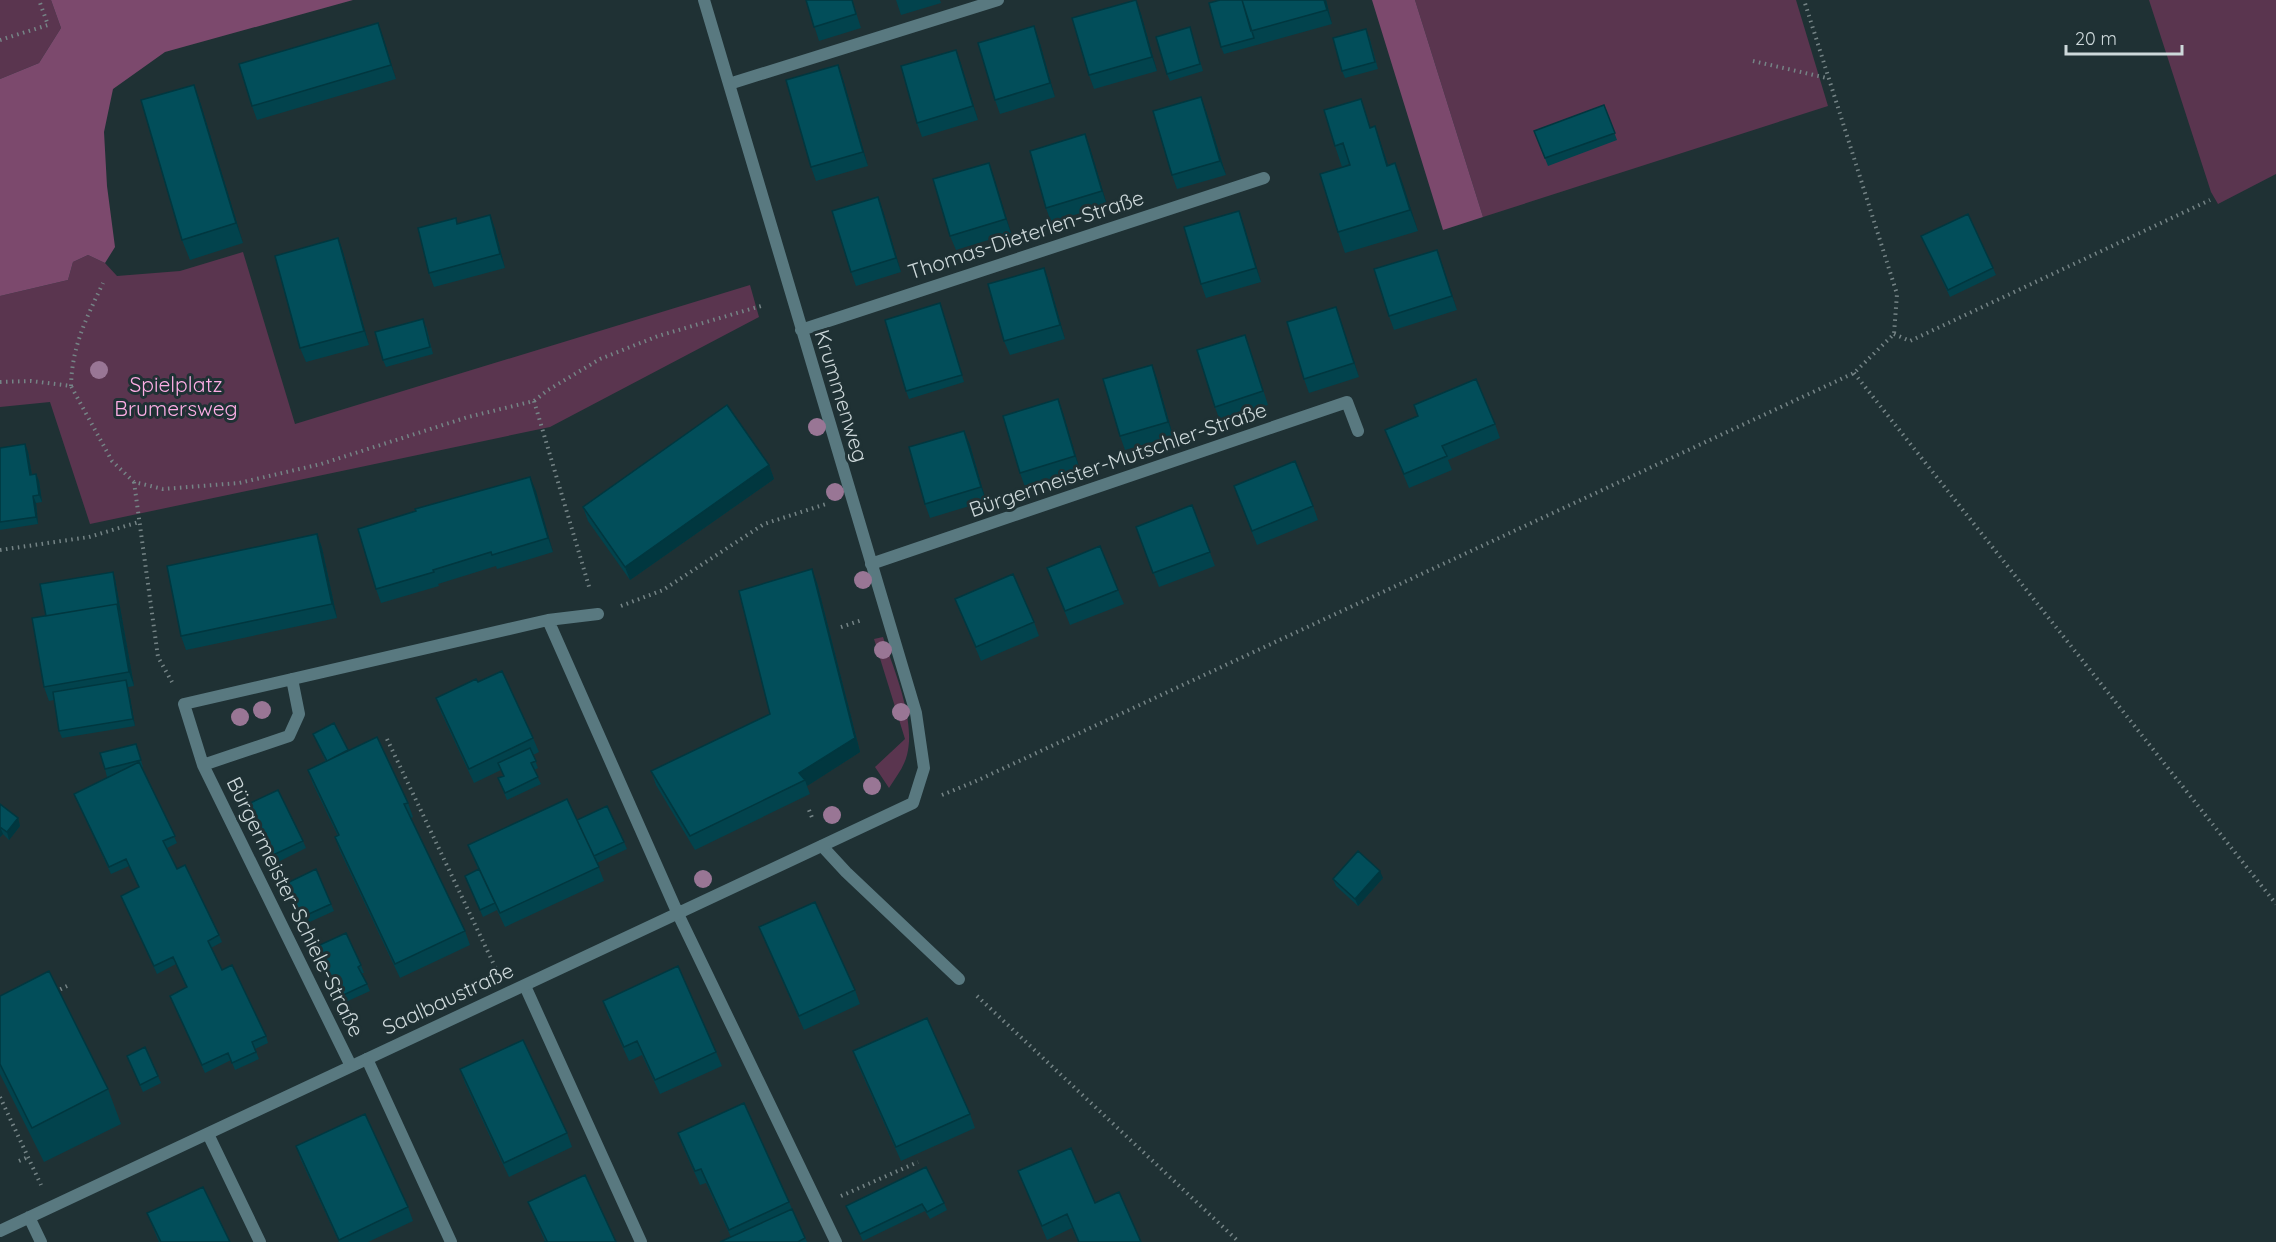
<svg xmlns="http://www.w3.org/2000/svg" width="2276" height="1242" font-family="Quicksand,sans-serif">
	<rect width="100%" height="100%" fill="#1f3134"/>
	<!-- green -->
	<path fill="#5a354f" d="M0 0H51L61 28 39 63 0 79Z
		M1415 0H1796L1828 106 1483 217Z
		M2149 0H2276V174L2218 204 2211 192Z
		M243 252 295 424 750 285 759 317 550 427 90 524 50 402 0 407V296L68 280 73 262 88 255 105 263 117 276 180 271Z
		M883 637C894 670 916 720 907 755 904 767 896 777 889 788L875 767 905 739 874 639Z"/>
	<!-- forest -->
	<path fill="#7c496d" d="M51 0H353L165 52 113 89 104 132 107 186 115 247 105 263 88 255 73 262 68 280 0 296V79L39 63 61 28Z
		M1372 0H1415L1483 217 1443 230Z"/>
	<g fill="none" stroke-linecap="round" stroke-linejoin="round">
		<!-- path -->
		<path stroke="#758486" stroke-width="4" stroke-dasharray="1.5 4.5" stroke-linecap="butt" d="M0 40 48 25 39 0
			M1753 61 1827 78
			M1894 334 1910 341 2210 200
			M1854 373 2276 904
			M0 382 31 381 71 386 112 461 134 482 163 489 239 483 321 464 468 417 534 401 548 390 600 359 658 336 761 306
			M71 386C72 346 86 319 103 283
			M534 401 590 590
			M134 482 158 657 172 682
			M0 550 89 537 139 522
			M621 606 663 590 764 524 826 504
			M841 627 862 620
			M387 739 497 971
			M942 795 974 782 1854 373 1894 334 1897 294 1804 0
			M809 810 813 820
			M55 992 67 986
			M977 996 1239 1242
			M0 1097 41 1185
			M19 1161 28 1157
			M841 1196 918 1162"/>
		<!-- service -->
		<path stroke="#597980" stroke-width="12" d="M822 846 846 872 959 979
			M678 914 836 1242
			M525 986 641 1242
			M367 1059 451 1242
			M208 1134 260 1242"/>
		<!-- minor -->
		<path stroke="#597980" stroke-width="12" d="M729 84 998 0
			M801 330 1264 178
			M871 564 1347 402 1358 431
			M548 620 598 614
			M203 765 289 736 299 714 292 679
			M351 1066 203 765 184 704 548 620 678 914
			M29 1217 41 1242
			M0 1231 913 803 924 768 916 713 704 0"/>
	</g>
	<!-- trees -->
	<g fill="#997695">
		<circle cx="99" cy="370" r="9"/>
		<circle cx="817" cy="427" r="9"/>
		<circle cx="835" cy="492" r="9"/>
		<circle cx="863" cy="580" r="9"/>
		<circle cx="883" cy="650" r="9"/>
		<circle cx="262" cy="710" r="9"/>
		<circle cx="901" cy="712" r="9"/>
		<circle cx="240" cy="717" r="9"/>
		<circle cx="872" cy="786" r="9"/>
		<circle cx="832" cy="815" r="9"/>
		<circle cx="703" cy="879" r="9"/>
	</g>
	<!-- wall -->
	<path fill="#02434d" d="M806 0H852L861 28 819 41Z
		M896 0H940L941 3 901 15Z
		M1220 0H1326L1332 24 1224 54 1221 47Z
		M1141 14 1157 71 1094 89 1089 75Z
		M1192 34 1203 71 1170 81 1167 74Z
		M1369 36 1378 69 1345 78 1342 71Z
		M383 37 396 79 257 120 252 106Z
		M1039 40 1055 97 1000 114 995 100Z
		M961 64 978 120 922 137 917 123Z
		M843 79 868 166 816 181 811 167Z
		M194 85 201 105 243 243 190 260 182 240Z
		M1604 105 1617 140 1548 166 1534 131Z
		M1206 111 1226 175 1177 189 1172 175Z
		M1371 128 1382 147 1388 165 1395 163 1418 231 1345 253 1338 232 1350 165 1349 164 1342 167 1335 146Z
		M1085 134 1090 148 1107 205 1051 222 1046 208Z
		M989 163 1011 233 956 250 950 236Z
		M883 211 901 272 856 286 851 272Z
		M1239 211 1261 282 1206 298 1201 284Z
		M490 215 495 229 505 268 434 287 429 273 456 218 457 224Z
		M1921 236 1993 268 1996 275 1950 297Z
		M338 238 343 252 369 345 306 362 300 348Z
		M1442 264 1457 310 1394 330 1389 316Z
		M1044 268 1049 282 1065 339 1010 355 1004 341Z
		M940 303 964 382 909 399 906 391Z
		M1336 307 1359 377 1309 393 1304 379Z
		M426 326 433 354 386 367 383 360Z
		M1250 349 1268 405 1220 421 1215 407Z
		M1157 379 1173 436 1125 450 1120 436Z
		M1063 413 1080 470 1025 487 1020 473Z
		M1495 424 1500 438 1448 460 1452 470 1409 488 1385 430Z
		M964 431 970 445 986 501 930 518 925 504Z
		M25 444 28 452 32 475 36 474 39 481 42 502 36 503 38 524 0 530V448Z
		M769 465 774 479 630 580 588 521 583 507Z
		M530 477 553 552 497 569 496 566 438 584 439 586 381 603 376 589Z
		M1234 486 1313 506 1318 520 1257 545Z
		M1192 505 1215 566 1159 587 1136 527Z
		M317 534 322 548 337 618 186 650 181 636Z
		M1047 568 1118 590 1124 604 1070 625Z
		M113 572 115 579 134 686 128 687 135 726 62 738 59 731 54 700 49 701 44 687 46 616Z
		M817 583 860 752 807 786 810 794 695 850 656 785 651 771 770 714Z
		M955 599 1034 622 1039 636 981 661Z
		M478 682 533 738 539 752 533 755 538 768 534 770 541 784 507 800 498 778 504 776 501 770 474 783 441 712 436 698Z
		M334 723 348 751 408 803 413 817 411 818 465 931 470 945 400 978 340 851 335 837 338 836 313 784 308 770 326 762 313 734Z
		M136 744 143 767H142L177 843 167 848 177 869 219 935 222 942 211 948 222 970 266 1036 268 1043 255 1049 259 1059 235 1070 231 1060 205 1073 170 996 187 988 176 964 157 974 121 896 139 887 129 866 111 874 74 794 113 775 107 777 105 769Z
		M0 804 18 818 20 826 9 840 3 834 0 837Z
		M246 805 303 841 306 848 274 864Z
		M577 820 624 842 627 849 597 863 604 881 505 927 497 910 483 917 465 876 478 869 468 845Z
		M1383 878 1358 906 1336 886 1333 879Z
		M285 884 331 904 334 911 303 925Z
		M759 927 855 990 860 1004 804 1030 765 941Z
		M313 948 361 965 364 973H362L370 991 339 1005Z
		M0 996 108 1089 121 1124 44 1162 0 1074Z
		M603 1001 716 1052 722 1066 660 1094 642 1055 629 1061 608 1015Z
		M853 1051 970 1114 975 1128 901 1161 858 1065Z
		M127 1056 158 1076 161 1083 143 1092Z
		M460 1069 567 1133 572 1147 509 1177 465 1083Z
		M678 1133 789 1202 807 1242H720L731 1237 706 1183 700 1185 683 1147Z
		M296 1146 408 1207 413 1221 368 1242H339L301 1160Z
		M1018 1171 1095 1203 1141 1242H1078L1072 1228 1047 1240Z
		M528 1202 616 1242 545 1241 534 1216Z
		M944 1203 947 1210 930 1219 925 1211 863 1241 846 1206Z
		M147 1213 230 1242H159Z"/>
	<!-- shaded-wall -->
	<path fill="#01373f" d="M1136 0 1141 14 1157 71 1152 57Z
		M1324 0H1326L1332 24 1327 10Z
		M378 23 383 37 396 79 391 65Z
		M1034 26 1039 40 1055 97 1050 83Z
		M956 50 961 64 978 120 973 106Z
		M838 65 843 79 868 166 863 152Z
		M194 85 201 105 243 243 236 223Z
		M1201 97 1206 111 1226 175 1220 161Z
		M1375 126 1395 186 1387 166Z
		M1085 134 1090 148 1107 205 1102 191Z
		M989 163 994 177 1011 233 1006 219Z
		M1395 163 1403 184 1418 231 1410 210Z
		M878 197 883 211 901 272 896 258Z
		M1239 211 1244 225 1261 282 1256 268Z
		M490 215 495 229 505 268 500 254Z
		M338 238 343 252 369 345 364 331Z
		M1437 250 1442 264 1457 310 1452 296Z
		M1044 268 1049 282 1065 339 1060 325Z
		M1336 307 1341 321 1359 377 1354 363Z
		M1152 365 1157 379 1173 436 1168 422Z
		M1058 399 1063 413 1080 470 1075 456Z
		M964 431 970 445 986 501 981 487Z
		M25 444 28 452 33 482 30 475Z
		M769 465 774 479 630 580 625 567Z
		M36 474 39 481 42 502 39 495Z
		M530 477 536 491 553 552 548 538Z
		M33 496 36 503 38 524 36 517Z
		M317 534 322 548 337 618 332 604Z
		M812 569 817 583 860 752 807 786 805 780 799 773Z
		M113 572 115 579 134 686 129 672Z
		M126 680 128 687 135 726 133 719Z
		M18 818 20 826 9 840 7 832Z
		M0 827 3 834 0 837Z
		M1380 871 1383 878 1358 906 1355 899Z"/>
	<!-- building -->
	<path fill="#024e5a" stroke="#01373f" stroke-width="1.5" d="M806 0H852L856 14 814 27Z
		M1136 0 1152 57 1089 75 1072 18Z
		M1220 0H1242L1254 38 1221 47 1209 3Z
		M1242 0H1324L1327 10 1251 31Z
		M378 23 391 65 252 106 239 64Z
		M1034 26 1050 83 995 100 978 43Z
		M1190 27 1200 64 1167 74 1156 37Z
		M1366 29 1375 62 1342 71 1333 38Z
		M956 50 973 106 917 123 901 66Z
		M838 65 863 152 811 167 786 80Z
		M194 85 236 223 182 240 141 100Z
		M1201 97 1220 161 1172 175 1153 111Z
		M1361 99 1370 128 1375 126 1387 166 1395 163 1410 210 1338 232 1320 174 1350 165 1343 143 1335 146 1324 110Z
		M1604 105 1615 133 1545 158 1534 131Z
		M1085 134 1102 191 1046 208 1030 151Z
		M989 163 1006 219 950 236 933 179Z
		M878 197 896 258 851 272 832 211Z
		M1239 211 1256 268 1201 284 1184 227Z
		M1968 214 1993 268 1948 290 1921 236Z
		M490 215 500 254 429 273 418 228 456 218 457 224Z
		M338 238 364 331 300 348 275 256Z
		M1437 250 1452 296 1389 316 1374 269Z
		M1044 268 1060 325 1004 341 988 284Z
		M940 303 962 375 906 391 885 320Z
		M1336 307 1354 363 1304 379 1287 322Z
		M423 319 430 347 383 360 375 332Z
		M1245 335 1263 391 1215 407 1197 350Z
		M1152 365 1168 422 1120 436 1103 379Z
		M1476 379 1495 424 1442 446 1447 456 1404 474 1385 430 1418 416 1414 405Z
		M1058 399 1075 456 1020 473 1003 416Z
		M727 405 769 465 625 567 583 507Z
		M964 431 981 487 925 504 909 447Z
		M25 444 30 475 36 474 39 495 33 496 36 517 0 522V448Z
		M1295 461 1313 506 1252 531 1234 486Z
		M530 477 548 538 492 555 491 552 433 570 434 572 376 589 358 529 416 511 415 509Z
		M1192 505 1210 552 1153 573 1136 527Z
		M317 534 332 604 181 636 167 566Z
		M1100 546 1118 590 1065 611 1047 568Z
		M812 569 855 738 799 773 805 780 690 836 651 771 770 714 739 591Z
		M113 572 119 611 117 604 46 616 40 584Z
		M1013 574 1034 622 976 647 955 599Z
		M117 604 129 672 44 687 32 618Z
		M502 671 533 738 469 769 436 698 476 679 478 682Z
		M126 680 133 719 59 731 53 692Z
		M334 723 348 750 327 761 313 734Z
		M377 737 408 803 404 804 465 931 395 964 335 837 339 835 308 770Z
		M136 744 141 760 105 769 100 753Z
		M530 748 536 761 531 763 538 777 505 793 498 778 504 776 498 763Z
		M139 762 175 836 163 841 177 869 185 865 219 935 208 941 222 970 232 965 266 1036 252 1042 256 1052 232 1063 228 1053 202 1065 170 996 187 987 173 957 154 966 121 896 139 887 126 859 109 867 74 794Z
		M278 790 303 841 271 856 246 805Z
		M567 799 599 867 500 913 468 845Z
		M0 804 18 818 7 832 0 827Z
		M607 806 624 842 594 856 577 820Z
		M1358 851 1380 871 1355 899 1333 879Z
		M316 869 331 904 300 918 285 884Z
		M479 869 495 903 480 910 465 876Z
		M815 902 855 990 799 1016 759 927Z
		M346 933 361 965 358 967 367 984 337 998 313 948Z
		M678 966 716 1052 655 1080 637 1041 624 1047 603 1001Z
		M49 971 108 1089 32 1128 0 1064V996Z
		M927 1018 970 1114 896 1147 853 1051Z
		M523 1040 567 1133 504 1163 460 1069Z
		M145 1047 158 1076 140 1085 127 1056Z
		M744 1103 789 1202 729 1230 701 1169 695 1171 678 1133Z
		M365 1114 408 1207 339 1240 296 1146Z
		M1071 1148 1095 1203 1119 1192 1141 1242H1079L1067 1214 1042 1226 1018 1171Z
		M926 1167 944 1203 927 1212 922 1204 860 1234 846 1206Z
		M585 1175 616 1242H544L547 1241 528 1202Z
		M203 1187 230 1242H161L147 1213Z
		M792 1209 805 1238 798 1242H720Z"/>
	<g text-anchor="middle" stroke-width="6" stroke-linejoin="round" paint-order="stroke">
		<!-- street labels -->
		<g font-size="21" fill="#cdd8da" stroke="#1f3134">
			<text transform="translate(1026 235) rotate(-18)" y="7">Thomas-Dieterlen-Straße</text>
			<text transform="translate(841 396) rotate(73)" y="7">Krummenweg</text>
			<text transform="translate(1118 460) rotate(-19)" y="7">Bürgermeister-Mutschler-Straße</text>
			<text transform="translate(295 907) rotate(64)" y="7">Bürgermeister-Schiele-Straße</text>
			<text transform="translate(448 999) rotate(-25)" y="7">Saalbaustraße</text>
		</g>
		<!-- park labels -->
		<g font-size="21" fill="#fdaee5" stroke="#1f3134">
			<text x="176" y="392">Spielplatz<tspan x="176" dy="24">Brumersweg</tspan></text>
		</g>
	</g>
	<!-- scale -->
	<path d="M2066 45v9h116v-9" fill="none" stroke="#cdd8da" stroke-width="3"/>
	<text x="2075" y="45" font-size="18" fill="#cdd8da" stroke="#1f3134" stroke-width="4.5" paint-order="stroke">20 m</text>
</svg>
